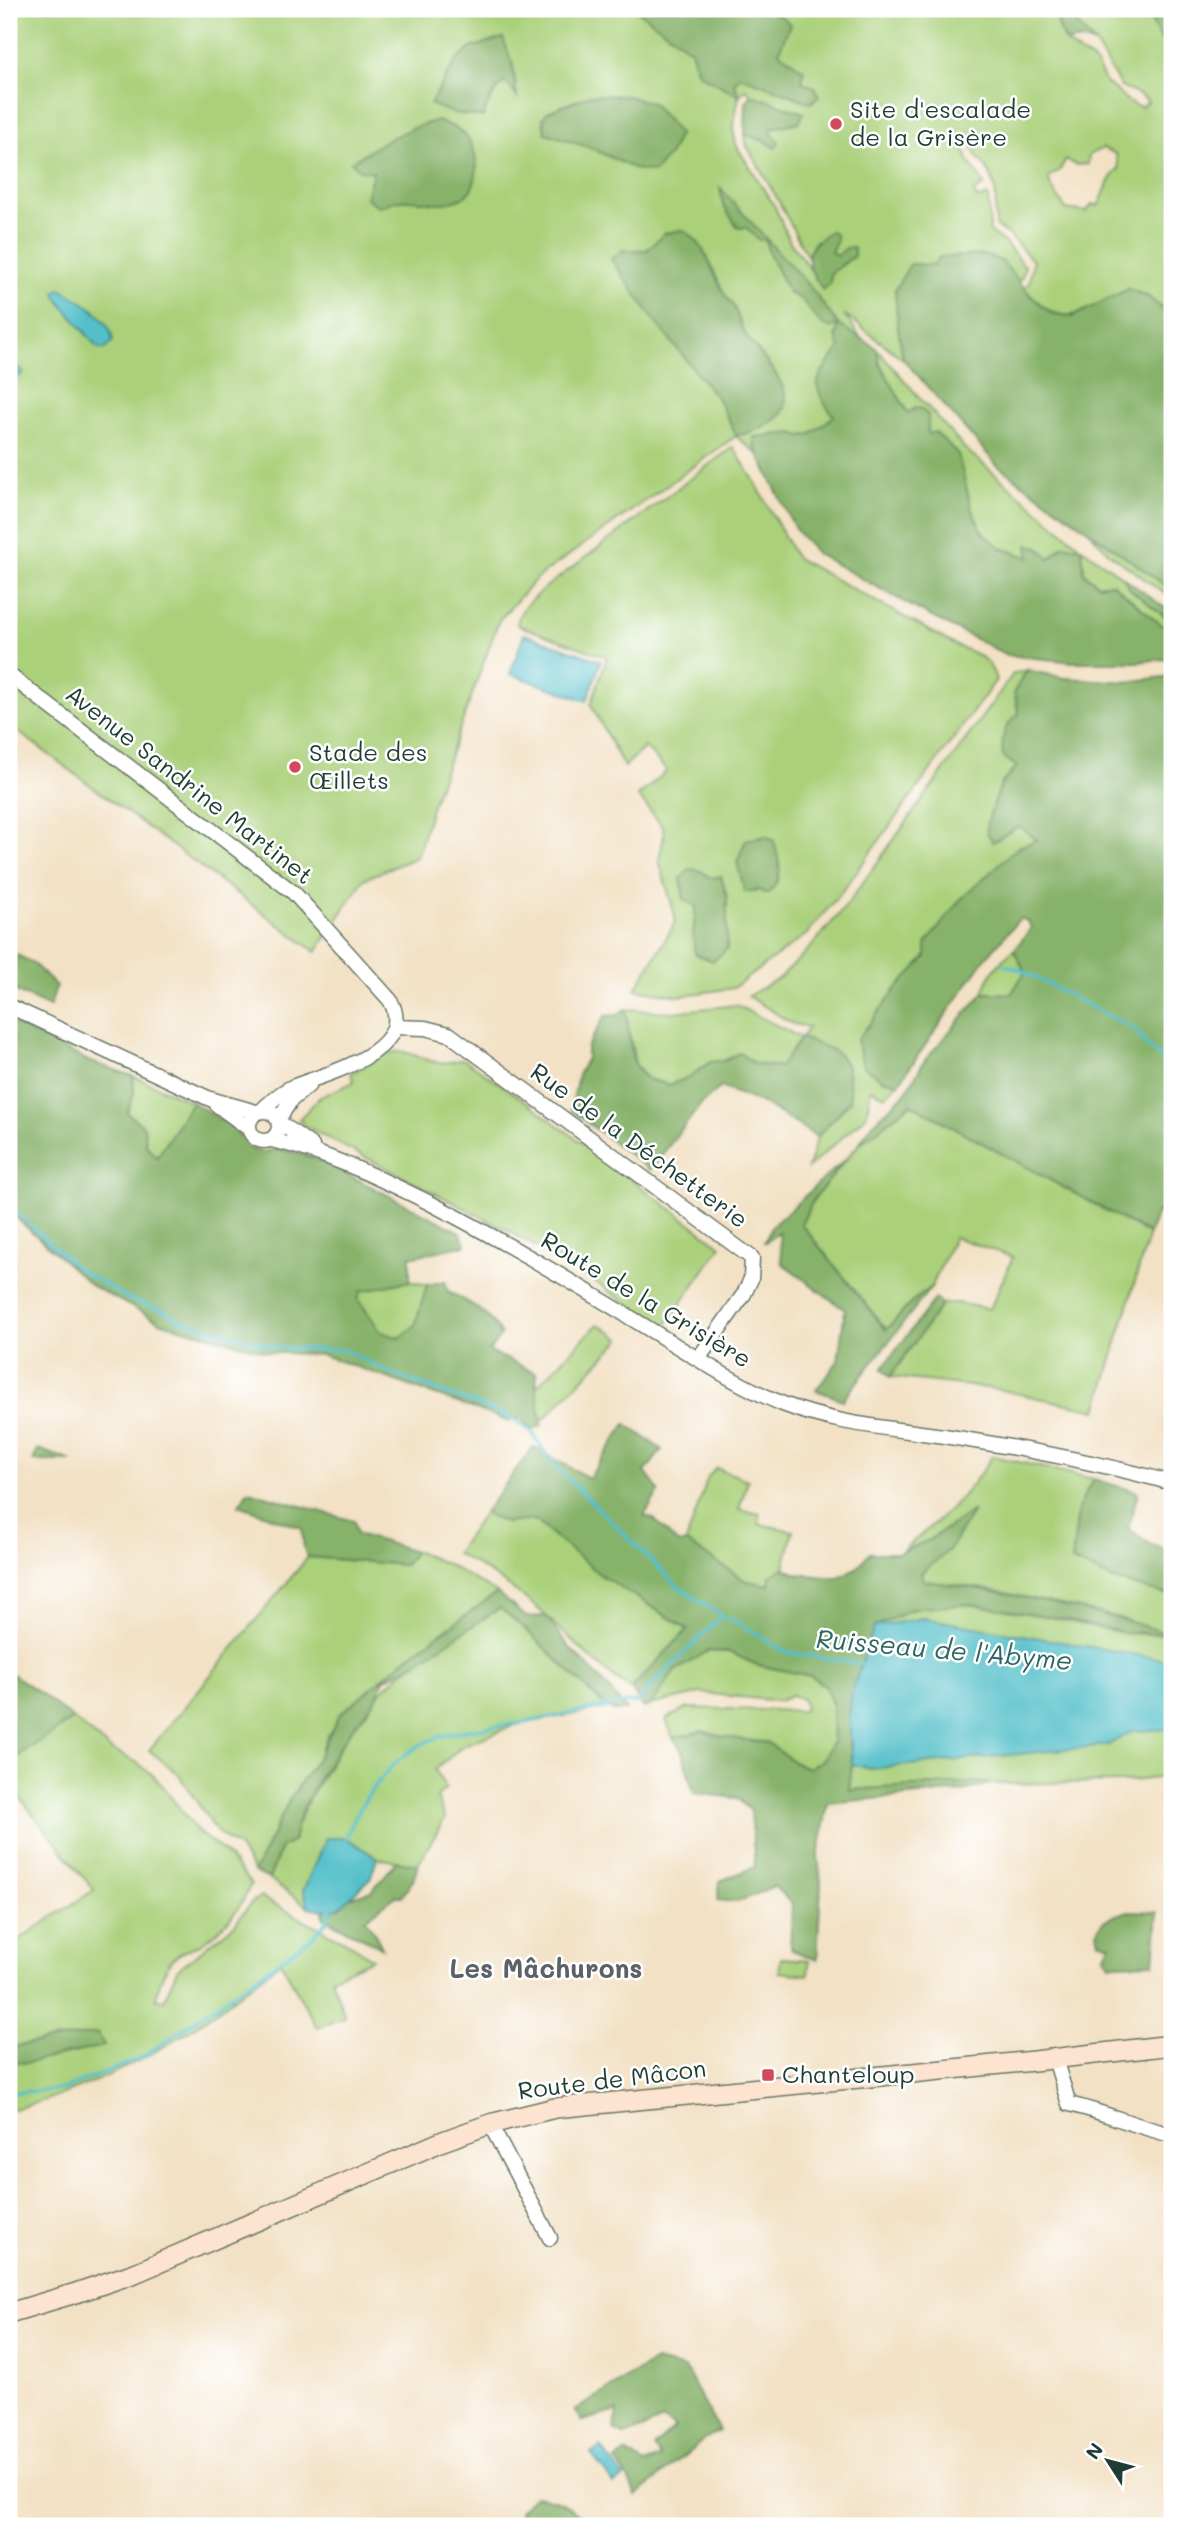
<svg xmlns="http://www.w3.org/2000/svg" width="1181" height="2535" font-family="Mali,sans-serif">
	<rect width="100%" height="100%" fill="#fff"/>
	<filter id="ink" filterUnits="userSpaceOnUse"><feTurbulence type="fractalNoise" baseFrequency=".0143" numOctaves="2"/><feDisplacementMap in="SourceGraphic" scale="14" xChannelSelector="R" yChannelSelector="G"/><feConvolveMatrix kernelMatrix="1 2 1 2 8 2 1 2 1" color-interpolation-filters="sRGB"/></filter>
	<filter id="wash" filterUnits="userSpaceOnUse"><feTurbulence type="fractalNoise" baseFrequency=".00686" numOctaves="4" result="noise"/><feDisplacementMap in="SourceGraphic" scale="28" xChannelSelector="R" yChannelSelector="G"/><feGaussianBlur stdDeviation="1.57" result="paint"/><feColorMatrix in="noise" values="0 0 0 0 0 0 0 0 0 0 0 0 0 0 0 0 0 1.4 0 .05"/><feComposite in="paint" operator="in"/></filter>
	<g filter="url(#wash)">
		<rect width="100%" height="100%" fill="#f2e1c4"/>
		<!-- green -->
		<path fill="#aad07a" stroke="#648657" stroke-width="2" fill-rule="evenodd" d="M9 9H635L692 50 699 73 739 94 734 83 737 80 664 9H1148C1153 24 1157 40 1172 47V317L1147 296 1128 289C1084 310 1063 336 1024 288L1029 283 1033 261 1009 235 997 228C992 210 1000 198 992 179 985 159 973 162 970 134L962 136C963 146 965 156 971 165 975 172 981 176 984 185L974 192 976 198 981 199 988 196 990 232 1004 242 1025 266 1022 277 1018 281 1002 261 988 264 940 257 934 265 895 290 898 328 903 359 844 314 865 344 835 416 811 434 802 436 791 433 754 445 764 460 736 436 537 578 499 620 432 805 417 857 364 879 316 952 9 725ZM1066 12 1095 44 1121 87 1142 96 1148 102 1142 107C1125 105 1120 90 1106 84 1102 75 1099 67 1092 59 1087 55 1082 55 1077 51 1064 44 1060 31 1057 18ZM746 89 782 124 771 128 772 133 767 142 745 134 747 146 778 200 807 256 816 240 836 242 830 252 845 263 831 273 830 283 824 288 790 242 775 207 737 147 733 131 736 111 739 96ZM1103 148 1116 154 1119 169C1104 182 1108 190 1098 206L1093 204 1086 212 1066 209 1050 185 1049 177 1059 171 1066 160 1077 165 1088 164 1089 155Z
			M876 348 963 447 1082 548 1124 578 1130 589 1172 622V628L1160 624 1112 583 1098 585 1084 572 1082 548 1050 559 1038 547 1028 546 1031 558C1021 555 1009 552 1000 547 969 527 966 488 958 455L928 435V415L908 413 880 364Z
			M733 447 755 482 796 558 959 647C979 654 990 659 996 680L844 889 807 934 733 988 679 996 636 989 675 923V915L659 861 664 835 663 827 638 796 667 771 645 747 624 767 591 705 607 657 517 625C519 607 534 598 546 587ZM701 871 711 878 693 936Z
			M1086 528 1172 590V599L1109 553Z
			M1027 670 1014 692 1019 714 1017 767 1001 784 993 842 1019 826 1038 840 897 988 858 1040 882 1079 899 1083 885 1096 871 1089 866 1116 808 1168 817 1137 850 1101 780 1067 755 1064 739 1053 724 1061 710 1062 691 1076 670 1085 646 1078 635 1064 625 1009 673 1012 736 1005 801 1038 809 1027 793 1024 748 996 781 977 811 947 846 906 1013 674Z
			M1014 950 1025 972 1011 994 983 993C989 974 998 963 1014 950Z
			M400 1051C430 1058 430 1068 464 1059L531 1105 721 1246 664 1328 600 1285 509 1231 304 1126 299 1119 320 1097 354 1082 351 1073 387 1054Z
			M133 1076 192 1102 157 1157 146 1145 144 1127 127 1113 134 1093Z
			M911 1104 1149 1234 1097 1410 996 1389 890 1377 942 1304 956 1303 990 1309 1013 1257 954 1237 932 1286 913 1301 887 1330 801 1224 815 1197 858 1145Z
			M410 1281 427 1285 415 1326 400 1338 381 1333 358 1299 360 1291Z
			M598 1324 621 1339 541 1422 536 1387Z
			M992 1456 1093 1479 1078 1510 1114 1580 1172 1596V1776L1124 1782 990 1784 982 1782 849 1790 852 1764 850 1742 874 1627C887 1621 900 1613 913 1609 982 1594 1052 1620 1119 1632 1135 1635 1152 1633 1167 1634L1113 1616 987 1589 925 1581 920 1574 949 1550 971 1512 929 1540 899 1553C936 1523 967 1498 992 1456Z
			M716 1468 748 1480 739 1509 760 1514 759 1524 793 1531 784 1568 771 1576 769 1585 746 1581 686 1542 708 1477Z
			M484 1513 505 1523 535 1520 600 1574 688 1630 631 1689C599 1669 572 1640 545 1615 518 1591 487 1570 456 1553Z
			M415 1551 447 1564 497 1593 409 1656 328 1734 320 1754 290 1799 254 1872 239 1848 217 1832 178 1774 149 1750 308 1557 404 1565Z
			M500 1608 523 1627 607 1708 515 1725 464 1745 435 1770 446 1788 437 1797 445 1818 418 1865 377 1858 346 1838 303 1891 309 1907 269 1879 281 1848 293 1841C297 1817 310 1797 322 1777 339 1748 357 1717 381 1692 413 1658 461 1634 500 1608Z
			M708 1651 729 1652 757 1665 811 1676 825 1686 832 1703 833 1742 822 1760 809 1768 797 1764 768 1743 723 1737 702 1731 673 1738 666 1719 688 1708 804 1711 805 1705 802 1699 791 1696 779 1701 701 1693 651 1705 675 1671Z
			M73 1719 110 1749 138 1763 154 1776 200 1834 222 1850 251 1884C242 1907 223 1930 202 1943 192 1948 180 1951 173 1959 162 1971 159 1985 156 1999L164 2000 177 1970 234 1925 253 1901 261 1897 356 1947 372 1959 331 1978 345 2017 317 2028 281 1962C244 1989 203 2024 163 2047 120 2073 58 2099 9 2110V1946L94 1890 9 1784V1762Z
			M781 1958 809 1960 808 1975 779 1972Z"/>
		<!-- forest -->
		<path fill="#87b26a" stroke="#53784f" stroke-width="2" d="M635 9H771L773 13 782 17 790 24 779 52 804 70 802 82 815 87 819 96 811 103 740 76 734 83 739 96 698 73 691 50Z
			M1148 9H1172V47C1157 40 1153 24 1148 9Z
			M1058 11 1066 12 1095 44C1086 40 1077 39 1068 43 1060 33 1056 24 1058 11Z
			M503 38 513 66 517 97 505 81C494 92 487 102 483 117L452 113 430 104 456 61 471 48Z
			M590 95 627 96 652 103 679 134 670 154 654 172 635 169 591 148 545 133 543 119 547 112Z
			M752 95 804 113 799 122 772 128V134L779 142 775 148 767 142 745 134 746 102Z
			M436 121C446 124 458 127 466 136 481 154 482 194 455 201 427 209 409 190 380 207L366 198 373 172 360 170 351 162C378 145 405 128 436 121Z
			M720 188 810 287 839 325 876 348 880 364 908 413 915 408 922 409 928 415V434L935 432 958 454 972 511 983 533 1002 548 1030 558 1028 545 1038 547 1050 558 1064 545 1082 548 1084 573 1098 585 1112 583 1160 624 1172 628V658L1137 662H1074L1007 655 930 616 817 554 795 529 754 445V437L792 433 802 436 811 434 834 416C808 383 816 379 840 348L836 337 838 325 829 328 821 324 801 299 789 293 769 254 765 239 759 240 747 228H738L723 205Z
			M682 230C705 240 711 270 723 291 726 297 731 302 735 309 739 317 740 326 745 334 759 356 811 400 771 422 759 429 750 434 736 435L718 399 656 323 611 259 623 250H647L665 233Z
			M831 231 836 234V242L831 252 837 256 846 248H854V256L831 273 830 283 823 290C805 263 800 250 831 231Z
			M984 255 1002 261 1030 295 1051 313 1072 317 1128 289 1147 296 1172 317V590L998 466 903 359 898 328 895 290 910 264 933 265 940 257Z
			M1124 578 1172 613V622L1130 589Z
			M1027 670 1065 678 1126 682 1172 676V1039L1165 1047 1172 1060V1220L1157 1212 1149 1234 911 1104 858 1145 872 1125 906 1092 925 1060 983 993 1011 994 1025 972 1014 950 1031 928 1028 921 1020 918 984 960 899 1083 882 1079 863 1066 857 1040 897 988 926 957V944L960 900 1018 847 1037 840 1019 826 993 842 987 833V823L1001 784 1017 767 1003 757C1001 739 1003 725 1019 714L1014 692Z
			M766 836 774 841C779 862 786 878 767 894L759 890 745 892 737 862 746 840Z
			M689 869 701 871 711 878 721 876 727 897V949L713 961 695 954 693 936 696 906 684 900 681 879Z
			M9 951 33 963 56 986 50 1007 9 988Z
			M625 1009C632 1029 625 1067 648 1079 654 1082 663 1083 670 1085L691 1076 710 1062 724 1061 739 1053 755 1064 780 1067 801 1038C845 1054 849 1053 850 1101L817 1137 764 1104 721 1087 702 1103 650 1170 571 1110 578 1075 587 1058V1047L605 1016 618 1015Z
			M9 1021 88 1061 133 1076 134 1093 127 1113 144 1127 146 1145 157 1157 192 1102 234 1128 247 1147 260 1152 281 1149 315 1158 460 1232 466 1245 410 1257V1281L361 1291 358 1299 381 1332 400 1338 415 1326 427 1285 445 1281 448 1292C469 1301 490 1314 501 1335L489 1351 537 1373 536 1387 542 1425 532 1431 520 1418 508 1421 323 1355 268 1352 162 1323 92 1286 9 1211Z
			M850 1155 815 1197 801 1224 886 1330 913 1301 932 1286 843 1400 816 1390 838 1361 845 1310 782 1263 779 1232 764 1243 772 1226Z
			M935 1299 942 1304 890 1377 882 1369Z
			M626 1424 662 1450 645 1472 659 1491 644 1516 654 1519 678 1544 686 1542 746 1581 769 1585 770 1576 784 1568 797 1574 837 1578 857 1568 869 1553H899L929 1540 973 1511 949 1550 921 1573 925 1581C1008 1592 1090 1609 1171 1634L1122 1632 1057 1618 969 1604 913 1609 874 1627 850 1742 852 1764 849 1790 982 1782 990 1784 963 1791 828 1803 818 1857 821 1883 817 1960 790 1949 792 1904 774 1886 738 1902 718 1900 720 1881 755 1867 751 1811 737 1798 694 1793 682 1751 673 1738 702 1731 723 1737 768 1743 797 1764 809 1768 822 1760 833 1742 832 1703 825 1686 811 1676 757 1665 729 1652 708 1651 675 1671 651 1705 644 1708 631 1689 688 1629 599 1574 535 1520 505 1523 484 1513 533 1447 589 1478Z
			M38 1449 71 1461H33Z
			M1093 1479 1138 1492 1128 1528 1150 1544 1172 1553V1596L1114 1580 1072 1561 1078 1509Z
			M248 1491 354 1521 357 1534 415 1551 405 1565 308 1557 304 1549 302 1528 239 1505Z
			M497 1593 526 1617 546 1616 568 1646 601 1680 627 1710 616 1712 607 1708 523 1627 500 1608 416 1663 383 1680C380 1701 361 1716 348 1734 328 1763 299 1806 293 1841L281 1848 269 1879 254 1872 290 1799 320 1754 339 1715 409 1656Z
			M9 1672 40 1693 73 1719 9 1762Z
			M397 1861 418 1865 413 1880 402 1896H396L365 1919 374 1932 382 1948 324 1918 323 1910 338 1908 349 1898 372 1891Z
			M1129 1911 1158 1912 1154 1963 1110 1964 1104 1956 1110 1945 1099 1941C1091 1920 1114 1916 1129 1911Z
			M98 2033 104 2046 27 2063 9 2061V2047Z
			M655 2361 685 2368 719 2431 706 2438 636 2496 627 2476 616 2461 625 2452 645 2464 660 2458 654 2447 675 2427 663 2420 625 2436 614 2430 617 2411 581 2421 575 2410Z
			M534 2496C555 2498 567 2504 582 2518L579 2526H560L561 2523 545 2521 526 2526 519 2511Z"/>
		<!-- water -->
		<path fill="#52bfc9" stroke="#387e7e" stroke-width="2" d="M60 289C81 301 109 314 113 341L105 349H101L96 346 57 298 55 292Z
			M9 358 23 373 9 384Z
			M524 634 601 661 587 701 510 674Z
			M923 1618 1172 1661V1729L1133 1731 1108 1745 870 1769 852 1764 849 1714 852 1691 874 1627Z
			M326 1838H346L377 1858 370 1879 338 1908 323 1910 309 1907 303 1891Z
			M601 2447 624 2477 614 2484 591 2454Z"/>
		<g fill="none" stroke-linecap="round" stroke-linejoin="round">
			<!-- stream -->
			<path stroke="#52bfc9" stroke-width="3.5" d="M1005 965 1019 969 1136 1030 1144 1043 1163 1060
				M9 1205 78 1269 129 1299 165 1311 180 1320 279 1348 344 1350 395 1375 508 1416 531 1431 550 1461 677 1586 722 1616 743 1625 785 1652 864 1664
				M345 1841C358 1804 388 1761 424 1743 454 1728 500 1727 533 1721 568 1714 603 1705 638 1702L658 1679 722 1616
				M9 2093 64 2089 143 2057 313 1937 327 1921 331 1906"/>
		</g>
	</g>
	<g filter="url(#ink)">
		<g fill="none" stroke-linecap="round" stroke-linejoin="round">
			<!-- street casing -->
			<g stroke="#697666" stroke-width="17">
				<path id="street" d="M9 675 294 893 390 1000C419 1052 324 1074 292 1087 280 1092 271 1102 262 1110
					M9 1006 210 1099 256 1112
					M395 1027 425 1028 449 1034 752 1258 751 1279 744 1294 698 1359
					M217 1105 248 1128
					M249 1126a15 15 0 1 1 30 0a15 15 0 1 1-30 0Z
					M278 1120 291 1100 309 1085
					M279 1122 312 1146
					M271 1140C326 1152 377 1177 428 1202 504 1241 576 1284 649 1329 692 1355 736 1385 783 1404 833 1424 890 1428 944 1436 1021 1448 1097 1462 1172 1483
					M1055 2059 1069 2104C1104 2112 1137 2127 1172 2135
					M490 2124 550 2238"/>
			</g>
			<!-- secondary casing -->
			<g stroke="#697666" stroke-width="22">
				<path id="secondary" d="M9 2313 76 2293 135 2273 443 2141 490 2124 555 2108 1034 2061 1172 2045"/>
			</g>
			<!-- street -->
			<use href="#street" stroke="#fff" stroke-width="14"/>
			<!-- secondary -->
			<use href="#secondary" stroke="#fde4d0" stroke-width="19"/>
		</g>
	</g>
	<!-- markers -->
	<g fill="#d1495b" stroke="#fff" stroke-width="2.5">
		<circle cx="836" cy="124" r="7"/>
		<circle cx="295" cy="767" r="7"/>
		<rect x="761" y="2068" width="14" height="14" rx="3.5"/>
	</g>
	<g text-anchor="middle" stroke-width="5" stroke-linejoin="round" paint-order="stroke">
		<!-- poi labels -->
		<g font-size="24" fill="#1f3d34" stroke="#fff" text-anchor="start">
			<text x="850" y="118">Site d'escalade<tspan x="850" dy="28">de la Grisère</tspan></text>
			<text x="309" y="761">Stade des<tspan x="309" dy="28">Œillets</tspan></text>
			<text x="782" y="2083">Chanteloup</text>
		</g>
		<!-- street labels -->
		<g font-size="24" fill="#1f3d34" stroke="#fff">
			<text transform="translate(189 785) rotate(38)" y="8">Avenue Sandrine Martinet</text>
			<text transform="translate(639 1146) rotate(36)" y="8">Rue de la Déchetterie</text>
			<text transform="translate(646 1300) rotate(31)" y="8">Route de la Grisière</text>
			<text transform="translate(612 2080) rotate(-7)" y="8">Route de Mâcon</text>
		</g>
		<!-- water labels -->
		<g font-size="26" font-style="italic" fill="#2e6461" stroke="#fff">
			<text transform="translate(944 1650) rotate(5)" y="9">Ruisseau de l'Abyme</text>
		</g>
		<!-- neighbourhood labels -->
		<g font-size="26" font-weight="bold" fill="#5c6168" stroke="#fff">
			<text x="546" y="1978">Les Mâchurons</text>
		</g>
	</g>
	<!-- margin -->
	<rect width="1181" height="2535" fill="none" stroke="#fff" stroke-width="35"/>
	<!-- north arrow -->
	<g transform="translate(1108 2461) rotate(306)" stroke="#ffffff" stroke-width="5" paint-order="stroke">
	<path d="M0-5L12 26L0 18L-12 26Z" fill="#1f3d34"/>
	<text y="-10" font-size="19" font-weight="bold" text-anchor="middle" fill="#1f3d34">N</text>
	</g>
</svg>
